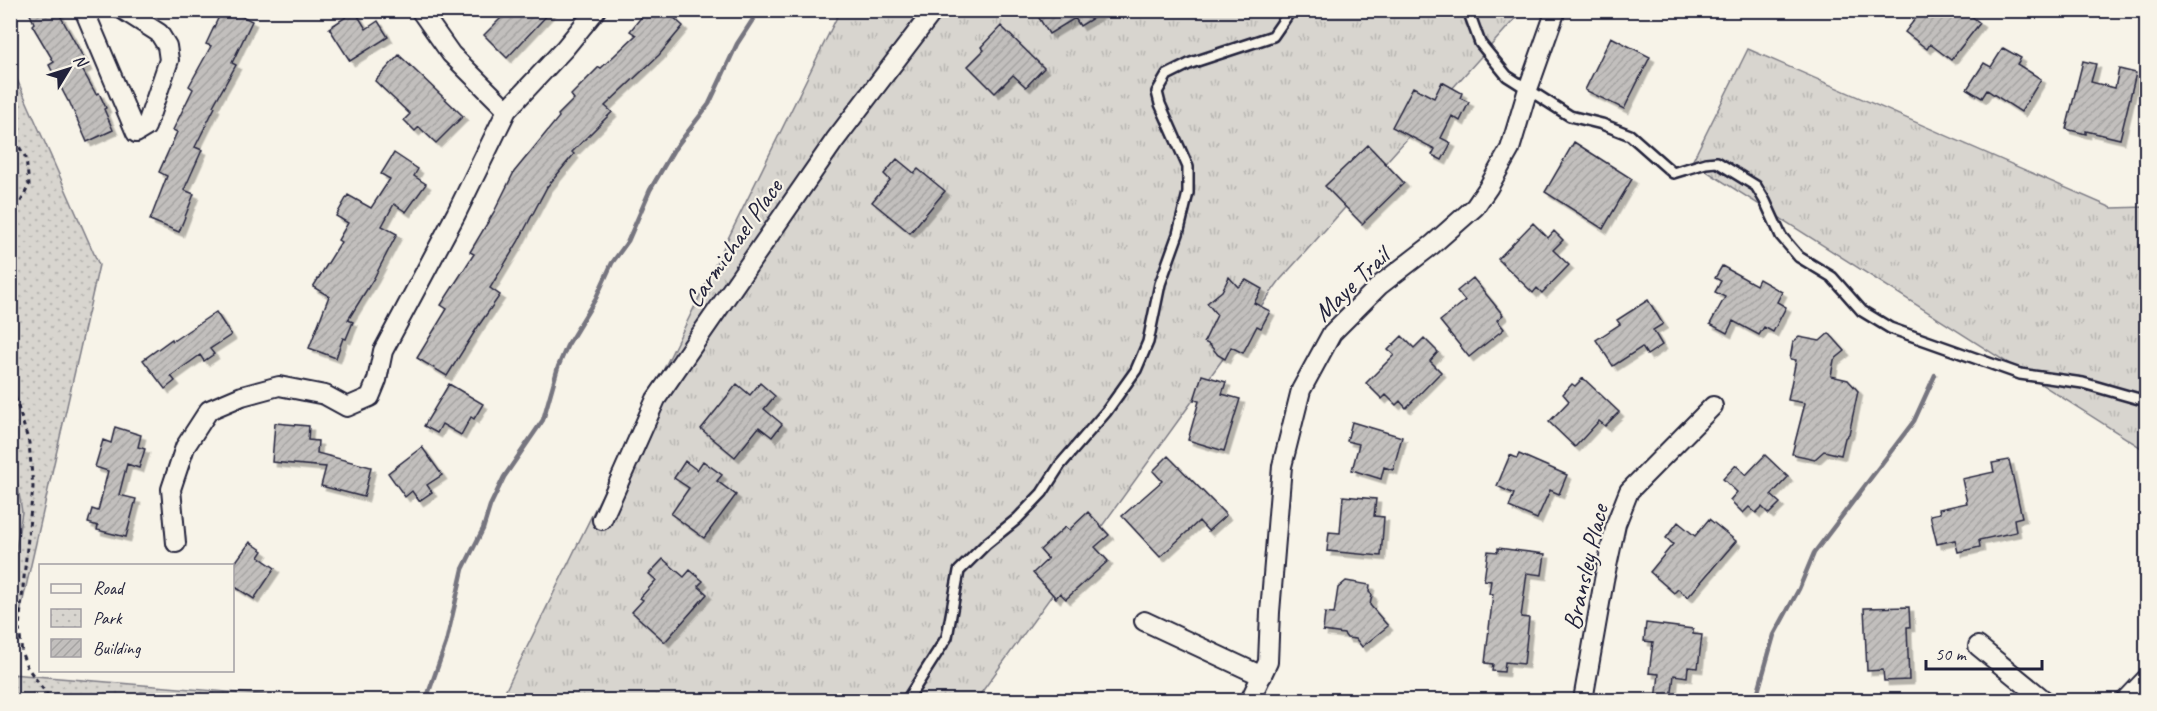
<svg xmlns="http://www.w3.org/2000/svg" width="2157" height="711" font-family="Caveat,sans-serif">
	<defs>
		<pattern id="grass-tufts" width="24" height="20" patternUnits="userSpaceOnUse" patternTransform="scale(1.5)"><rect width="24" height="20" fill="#d8d5cf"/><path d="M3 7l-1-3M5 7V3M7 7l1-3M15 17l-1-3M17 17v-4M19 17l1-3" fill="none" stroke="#b9b7b3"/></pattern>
		<pattern id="park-dots" width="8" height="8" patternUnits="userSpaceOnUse" patternTransform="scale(1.5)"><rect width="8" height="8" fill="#d8d5cf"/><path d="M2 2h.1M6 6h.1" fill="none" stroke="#b9b7b3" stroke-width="1.8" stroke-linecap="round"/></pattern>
		<pattern id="building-hatch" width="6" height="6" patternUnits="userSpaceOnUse" patternTransform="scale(1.5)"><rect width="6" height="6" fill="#c2bfbd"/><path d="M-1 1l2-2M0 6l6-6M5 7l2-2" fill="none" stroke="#a6a4a3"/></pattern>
		<filter id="shadow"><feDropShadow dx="4.5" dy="4.5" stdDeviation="0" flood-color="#0004"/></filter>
	</defs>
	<rect width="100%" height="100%" fill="#f7f3e8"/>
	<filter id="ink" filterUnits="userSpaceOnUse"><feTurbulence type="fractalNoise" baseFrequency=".0167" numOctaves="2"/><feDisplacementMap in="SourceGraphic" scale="12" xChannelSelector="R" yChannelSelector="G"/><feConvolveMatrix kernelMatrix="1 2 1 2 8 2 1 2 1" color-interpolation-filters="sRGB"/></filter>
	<g filter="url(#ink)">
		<!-- grass -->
		<path fill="url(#grass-tufts)" stroke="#7d7c85" stroke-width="1.5" d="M840 11H1522L1280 280 976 700H501Z
			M1748 49 2112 208 2146 207V451L1692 162Z"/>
		<!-- park -->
		<path fill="url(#park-dots)" stroke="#7d7c85" stroke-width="1.5" d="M11 66 99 265 11 653Z
			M11 674 324 700H11Z"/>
		<!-- pitch -->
		<path fill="#d8d5cf" stroke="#7d7c85" stroke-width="1.5" d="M10 455 15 469 22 512 15 556 10 555Z
			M141 692 150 693 153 700H122Z"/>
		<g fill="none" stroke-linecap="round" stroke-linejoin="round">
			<!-- stream -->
			<path stroke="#76747f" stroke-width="4.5" d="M426 700 446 643 463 569 483 529 490 506 504 477 543 420 558 367 567 346 596 298 612 263 628 241 650 190 673 151 709 104 737 44 759 10
				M1754 700 1757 695 1774 635 1799 589 1814 553 1914 421 1935 375"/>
		</g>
		<!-- building -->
		<path fill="url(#building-hatch)" stroke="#22223b" stroke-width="1.5" filter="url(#shadow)" d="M28 10H57L88 66 82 69 96 94 99 93 106 108 104 109 113 130 87 142 69 101H68L49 65 54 62 32 25 34 23Z
			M222 10H230L252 21 232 63 236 65 213 106 215 107 195 147 202 150 184 190 194 194 179 232 150 220 167 176 159 172 177 132 173 130 193 89 189 86 211 46 206 44Z
			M509 10H552L507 58 484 35Z
			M647 10H677L672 16 683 26 659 55 605 106 612 112 572 152 574 154 547 187 518 242 490 288 500 295 477 328 447 376 417 358 447 309 441 305 474 254 470 252 494 212 514 172 559 117 558 115 574 99 571 95 599 67 601 68 636 35 630 31Z
			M1034 10H1106L1080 26 1075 18 1049 34Z
			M1922 10H1964L1980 23 1951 60 1930 44 1927 49 1905 32Z
			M355 11 366 29 378 21 388 37 350 61 329 28Z
			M1001 26 1044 68 1026 87 1013 75 995 93 968 66 984 50 981 47Z
			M1611 37 1650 57 1624 109 1585 90Z
			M2003 48 2021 58 2017 64 2041 79 2021 112 1987 90 1982 98 1967 89 1984 63 1991 67Z
			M399 55 463 116 436 143 419 127 415 131 404 120 410 114 375 81Z
			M2083 61 2096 64 2091 82 2115 88 2119 69 2136 73 2120 139 2086 131V134L2066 129Z
			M1442 82 1462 93 1460 98 1469 102 1460 121 1452 116 1441 138 1451 143 1442 160 1432 155 1435 149 1392 127 1413 87 1434 98Z
			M1574 142 1632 179 1603 229 1545 192Z
			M1368 145 1404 183 1362 224 1325 186Z
			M394 153 418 169 414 176 426 184 406 212 394 204 382 226 397 234 374 278 348 320 353 322 346 339 343 338 336 358 309 348 329 296 313 287 341 242 338 240 348 223 336 216 348 195 371 208 390 179 381 174Z
			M897 159 914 173 918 169 945 191 910 233 872 202 890 180 884 174Z
			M1533 223 1548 238 1554 231 1563 240 1553 250 1569 265 1542 293 1537 288 1533 293 1498 259Z
			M1722 266 1756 285 1759 279 1782 292 1777 302 1786 307 1773 332 1764 327 1759 335 1733 321 1727 333 1710 324 1725 297 1715 292 1721 281 1715 278Z
			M1229 277 1238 287 1246 280 1262 289 1254 303 1270 311 1261 328 1257 326 1243 353 1231 347 1225 359 1218 355 1210 345 1204 342 1217 315 1207 303 1222 291Z
			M1473 278 1503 315 1497 320 1504 329 1469 357 1440 321 1465 301 1457 291Z
			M1648 300 1663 324 1653 330 1662 345 1647 355 1642 347 1613 366 1596 340 1620 324 1617 320Z
			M216 312 231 335 210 349 214 354 204 361 200 355 171 376 175 381 165 389 143 360 172 339 173 341Z
			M1829 333 1845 351 1834 360 1831 376 1848 380 1858 391 1849 434 1845 438 1841 455 1824 451 1815 459 1792 454 1805 403 1788 400 1796 360 1790 359 1793 342 1799 337 1820 341Z
			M1402 336 1414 348 1424 338 1438 352 1430 361 1441 372 1406 408 1400 401 1396 405 1386 395 1382 399 1366 383 1394 355 1388 350Z
			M1202 375 1226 382 1222 394 1240 399 1224 451 1188 440 1199 401 1194 400Z
			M1583 378 1619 412 1605 426 1599 421 1575 447 1549 422 1569 401 1563 394 1572 384 1575 386Z
			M760 383 775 396 764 409 782 424 772 437 759 427 735 457 701 429 737 384 750 395Z
			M449 384 483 404 474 419 471 417 461 435 442 424 437 433 424 426Z
			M1352 422 1402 437 1393 470 1384 467 1381 479 1352 470 1359 444 1347 441Z
			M275 423 309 426 308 440 318 441 317 453 371 467 364 497 321 486 326 467 272 462Z
			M115 427 141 435 138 447 145 449 139 468 127 464 119 495 136 499 126 537 97 530 98 526 88 523 92 509 98 511 108 471 95 467 103 440 111 443Z
			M422 447 442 475 427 485 432 492 419 501 412 491 405 497 388 473Z
			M1519 454 1567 475 1559 494 1550 490 1537 519 1509 507 1514 494 1497 486 1510 455 1517 458Z
			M1765 455 1788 477 1771 495 1780 503 1769 514 1762 507 1756 513 1749 507 1743 513 1730 500 1737 492 1723 479 1736 465 1746 475Z
			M1168 456 1226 515 1208 531 1199 521 1160 557 1122 516 1162 481 1153 471Z
			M2009 460 2022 517 2014 519 2016 532 1979 540 1980 547 1958 552 1955 540 1937 544 1930 515 1940 513 1939 509 1967 503 1962 479 1994 472 1992 463Z
			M685 461 697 470 703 461 722 475 717 481 736 495 704 538 671 514 689 488 674 478Z
			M1343 496 1376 499 1374 516 1384 517 1381 556 1327 551 1329 532 1340 533Z
			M1088 512 1109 535 1095 547 1108 561 1066 599 1060 593 1056 598 1033 573 1048 559 1040 550 1065 527 1069 530Z
			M1709 519 1736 541 1688 597 1678 589 1674 593 1650 572 1673 544 1666 538 1678 522 1695 536Z
			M250 542 263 551 259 557 275 568 254 599 232 585V567Z
			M1498 548 1545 554 1542 575 1527 573 1521 617 1529 618 1524 664 1505 662 1504 672 1492 671 1493 664 1485 663 1493 594H1489L1491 581 1484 580 1488 551 1498 552Z
			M663 559 684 577 690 570 703 581 698 586 707 594 665 642 632 612 643 600 640 598 656 580 649 574Z
			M1346 581 1370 585 1369 592 1372 595 1370 605 1388 626 1362 647 1356 639 1347 638 1344 634 1323 631 1325 613 1334 614 1338 588Z
			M1909 607 1910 627H1907L1909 680 1884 681 1883 670 1867 671 1864 608Z
			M1646 623 1693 629V634L1702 635 1698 668 1688 667 1687 677 1674 675 1671 700H1656L1659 674 1649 673 1653 642 1644 641Z"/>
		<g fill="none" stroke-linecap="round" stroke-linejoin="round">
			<!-- lane casing -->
			<g stroke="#22223b" stroke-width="14">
				<path id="lane" d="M1468 10 1480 43 1507 76 1570 116 1602 124 1630 135 1673 173 1706 163 1717 162 1756 186 1765 201 1781 236 1799 257 1832 277 1862 311 1890 328 2020 374 2083 383 2146 401
					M907 700 947 637 959 571 986 544 1017 519 1042 493 1060 465 1106 412 1136 370 1148 342 1160 284 1178 234 1188 193V167L1160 104 1157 92 1167 75 1191 63 1273 36 1291 10"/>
			</g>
			<!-- street casing -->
			<g stroke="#22223b" stroke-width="22">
				<path id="street" d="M84 10 136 133 146 127 169 60 167 46 159 33 123 10
					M420 10 451 54 507 110
					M602 520 656 399 835 140 934 10
					M176 543 171 489 185 447 209 410 242 396 279 386 325 395 347 407 370 397 377 380 383 351 456 214 507 110 565 48 596 10
					M1144 621 1262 676
					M1978 646 2044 700
					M1250 700 1268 662 1270 612 1282 466 1301 390 1332 333 1380 285 1432 245 1475 207 1488 188 1510 149 1528 89 1556 10
					M1583 700 1604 580 1616 524 1629 491 1713 406
					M2126 700 2146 679"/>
			</g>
			<!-- path -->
			<path stroke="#22223b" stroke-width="3" stroke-dasharray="4.5 4.5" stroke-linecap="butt" d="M10 132 26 158 29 185 10 224
				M10 380 29 443 33 487 19 628 22 654 27 667 51 700"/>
			<!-- lane -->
			<use href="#lane" stroke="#f7f3e8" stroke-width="9"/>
			<!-- street -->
			<use href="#street" stroke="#f7f3e8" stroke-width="18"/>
		</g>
	</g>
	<g text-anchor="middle" stroke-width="4.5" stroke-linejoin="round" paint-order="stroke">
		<!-- street labels -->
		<g font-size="26" fill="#22223b" stroke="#f7f3e8">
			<text transform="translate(733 243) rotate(-55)" y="9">Carmichael Place</text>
			<text transform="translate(1351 284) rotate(-44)" y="9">Maye Trail</text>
			<text transform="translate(1585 567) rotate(-77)" y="9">Bransley Place</text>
		</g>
	</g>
	<!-- margin -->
	<rect width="2157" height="711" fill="none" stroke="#f7f3e8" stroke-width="36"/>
	<rect x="18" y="18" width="2121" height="675" fill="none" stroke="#22223b" stroke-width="2" filter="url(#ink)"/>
	<!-- legend -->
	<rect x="39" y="564" width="195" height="108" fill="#f7f3e8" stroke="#a29fa3" stroke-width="1.5"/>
	<rect x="51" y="584" width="30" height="9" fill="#f7f3e8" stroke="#a29fa3" stroke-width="1.5"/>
	<text x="93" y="594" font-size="18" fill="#22223b">Road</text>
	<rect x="51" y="609" width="30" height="18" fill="url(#park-dots)" stroke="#a29fa3" stroke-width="1.5"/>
	<text x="93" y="624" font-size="18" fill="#22223b">Park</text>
	<rect x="51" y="639" width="30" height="18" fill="url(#building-hatch)" stroke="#a29fa3" stroke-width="1.5"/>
	<text x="93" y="654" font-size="18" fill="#22223b">Building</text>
	<!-- north arrow -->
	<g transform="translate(69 69) rotate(52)" stroke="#f7f3e8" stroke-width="4.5" paint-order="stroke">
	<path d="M0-4.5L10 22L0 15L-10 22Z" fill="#22223b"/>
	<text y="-9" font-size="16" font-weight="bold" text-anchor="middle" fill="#22223b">N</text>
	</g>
	<!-- scale -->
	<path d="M1926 660v9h116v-9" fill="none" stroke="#22223b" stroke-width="3"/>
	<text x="1935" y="660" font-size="18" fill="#22223b" stroke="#f7f3e8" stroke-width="4.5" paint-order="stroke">50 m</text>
</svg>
